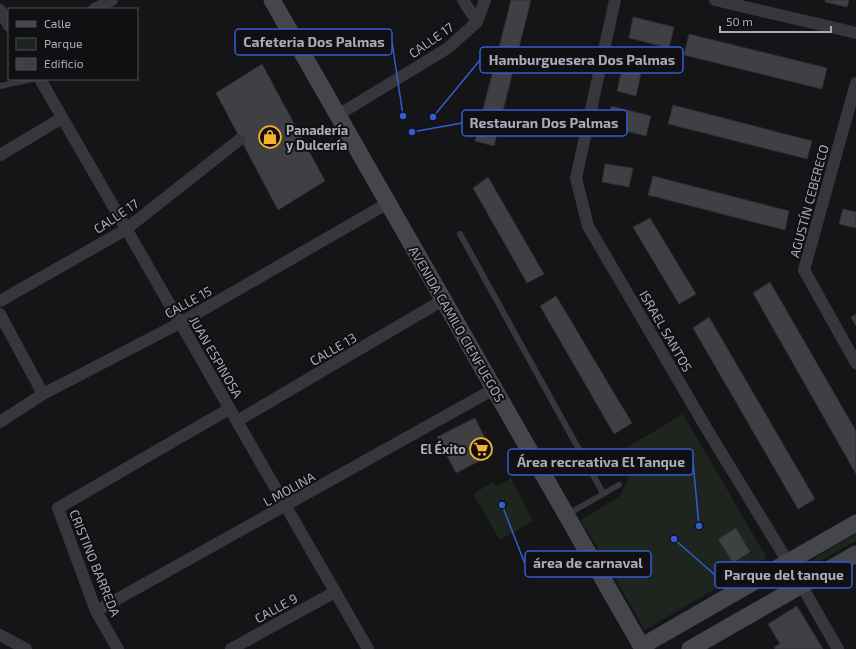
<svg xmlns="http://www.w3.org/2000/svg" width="856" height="649" font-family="'Exo 2',sans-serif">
	<rect width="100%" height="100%" fill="#151517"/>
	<!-- green -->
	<path fill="#1d251e" d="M683 414 767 558 645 630 581 520 619 497 632 471 626 448Z
		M511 478 533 521 500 540 473 494 493 482 496 487Z
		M856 534V541L815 564 812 562 816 557Z"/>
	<!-- building -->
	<path fill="#3f4044" stroke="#2f2f33" d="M511 0H531L494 146 475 141Z
		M825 0H849L847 7 825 2Z
		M633 17 674 27 669 48 629 38Z
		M689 34 827 68 822 89 684 55Z
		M624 59 643 64 636 96 617 91Z
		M262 64 325 181 278 210 216 93Z
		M673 105 812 141 807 159 668 124Z
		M611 106 651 116 646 136 606 126Z
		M605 164 633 168 629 187 602 182Z
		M653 176 789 211 785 230 648 195Z
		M488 177 544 274 527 283 473 188Z
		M843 209 856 212V228L839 224Z
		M650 218 696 294 679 304 633 227Z
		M770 282 856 431V474L753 293Z
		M556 296 632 423 614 434 540 306Z
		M856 314V326L851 317Z
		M709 317 815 499 798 509 693 328Z
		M475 418 493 454 456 473 437 437Z
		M736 528 750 552 733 563 718 539Z
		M797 606 823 649H775L774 647 780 644 768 624Z"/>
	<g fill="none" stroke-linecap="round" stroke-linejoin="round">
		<!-- lane -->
		<path stroke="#36373c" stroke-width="6" d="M0 86 33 79
			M460 234 603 493
			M568 514 619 485"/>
		<!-- street -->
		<path stroke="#36373c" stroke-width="12" d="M463 0 477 22
			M615 0 576 178 588 226 708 431 788 562 838 649
			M715 0 856 33
			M94 9 112 0
			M0 10 9 26
			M40 79 368 649
			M856 83 804 270 856 363
			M338 115 448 48 477 22 485 0
			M0 155 62 118
			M0 301 125 230 239 140
			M0 314 43 394
			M237 421 443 300
			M0 422 43 394 180 323 388 203
			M96 611 494 389
			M0 635 26 649
			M118 649 96 611 58 508 229 409
			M231 649 335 592"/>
		<!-- secondary -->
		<path stroke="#44464c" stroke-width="17" d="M272 0 643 649
			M642 646 856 523
			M690 649 856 554"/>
	</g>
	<!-- icons -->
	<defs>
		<g id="shop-ring" transform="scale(1.15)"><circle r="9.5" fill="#101012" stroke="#f6b12e" stroke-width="1.5"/><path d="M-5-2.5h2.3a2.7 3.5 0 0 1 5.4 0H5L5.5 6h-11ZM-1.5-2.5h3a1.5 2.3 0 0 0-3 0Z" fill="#f6b12e"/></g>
		<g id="supermarket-ring" transform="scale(1.15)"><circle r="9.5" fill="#101012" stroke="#f6b12e" stroke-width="1.5"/><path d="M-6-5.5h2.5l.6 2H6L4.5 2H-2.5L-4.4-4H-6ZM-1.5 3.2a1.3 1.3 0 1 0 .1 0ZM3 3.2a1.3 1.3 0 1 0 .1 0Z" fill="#f6b12e"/></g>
	</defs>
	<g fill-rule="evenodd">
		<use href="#shop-ring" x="270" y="137"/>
		<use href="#supermarket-ring" x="481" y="449"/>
	</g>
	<g text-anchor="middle" stroke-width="4" stroke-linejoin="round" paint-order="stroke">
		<!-- street labels -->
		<g font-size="13" fill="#a7acb8" stroke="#101012">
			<text transform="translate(431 40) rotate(-35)" y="5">CALLE 17</text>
			<text transform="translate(809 201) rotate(-75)" y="5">AGUSTÍN CEBERECO</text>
			<text transform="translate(116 216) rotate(-34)" y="5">CALLE 17</text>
			<text transform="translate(188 302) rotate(-29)" y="5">CALLE 15</text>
			<text transform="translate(457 324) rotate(60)" y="5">AVENIDA CAMILO CIENFUEGOS</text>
			<text transform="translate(666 331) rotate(60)" y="5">ISRAEL SANTOS</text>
			<text transform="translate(333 349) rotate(-30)" y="5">CALLE 13</text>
			<text transform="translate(216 357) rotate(60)" y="5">JUAN ESPINOSA</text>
			<text transform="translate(289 489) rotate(-29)" y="5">L MOLINA</text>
			<text transform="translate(95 563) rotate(68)" y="5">CRISTINO BARREDA</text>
			<text transform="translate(276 608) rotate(-29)" y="5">CALLE 9</text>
		</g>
		<!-- poi labels -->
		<g font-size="13" font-weight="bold" fill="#a7acb8" stroke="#101012" text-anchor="start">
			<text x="286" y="135">Panadería<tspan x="286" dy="15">y Dulcería</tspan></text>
			<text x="466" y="454" text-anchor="end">El Éxito</text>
		</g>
	</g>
	<!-- callouts -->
	<path fill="none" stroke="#325cd3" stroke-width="1.5" d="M403 116L392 42M433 117L480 60M412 132L462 123M699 526L693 462M502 505L525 564M674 539L715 575"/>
	<g fill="#325cd3" stroke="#101012" stroke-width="1.5">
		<circle cx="403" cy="116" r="4"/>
		<circle cx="433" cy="117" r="4"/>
		<circle cx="412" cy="132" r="4"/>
		<circle cx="699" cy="526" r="4"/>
		<circle cx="502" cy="505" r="4"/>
		<circle cx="674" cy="539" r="4"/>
	</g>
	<g fill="#101012" stroke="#325cd3" stroke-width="1.5">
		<rect x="235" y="29" width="157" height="26" rx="4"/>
		<rect x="480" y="47" width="203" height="26" rx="4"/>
		<rect x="462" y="110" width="165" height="26" rx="4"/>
		<rect x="508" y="449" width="185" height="26" rx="4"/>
		<rect x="525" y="551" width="126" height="26" rx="4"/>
		<rect x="715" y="562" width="137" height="26" rx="4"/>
	</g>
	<g font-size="14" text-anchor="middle" font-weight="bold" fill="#a7acb8">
		<text x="314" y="47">Cafeteria Dos Palmas</text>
		<text x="582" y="65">Hamburguesera Dos Palmas</text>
		<text x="544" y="128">Restauran Dos Palmas</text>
		<text x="601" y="467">Área recreativa El Tanque</text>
		<text x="588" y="568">área de carnaval</text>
		<text x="784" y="580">Parque del tanque</text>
	</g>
	<!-- legend -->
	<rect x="8" y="8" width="130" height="72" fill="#101012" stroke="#4c4e54"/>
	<rect x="16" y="21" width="20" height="6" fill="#44464c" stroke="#4c4e54"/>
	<text x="44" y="28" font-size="12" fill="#a7acb8">Calle</text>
	<rect x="16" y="38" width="20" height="12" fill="#1d251e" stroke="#4c4e54"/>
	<text x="44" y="48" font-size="12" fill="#a7acb8">Parque</text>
	<rect x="16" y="58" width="20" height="12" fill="#3f4044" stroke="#4c4e54"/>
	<text x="44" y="68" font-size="12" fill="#a7acb8">Edificio</text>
	<!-- scale -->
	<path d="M720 26v6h111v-6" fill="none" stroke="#a7acb8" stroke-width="2"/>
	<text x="726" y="26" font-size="12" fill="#a7acb8" stroke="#101012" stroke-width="3" paint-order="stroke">50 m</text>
</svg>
